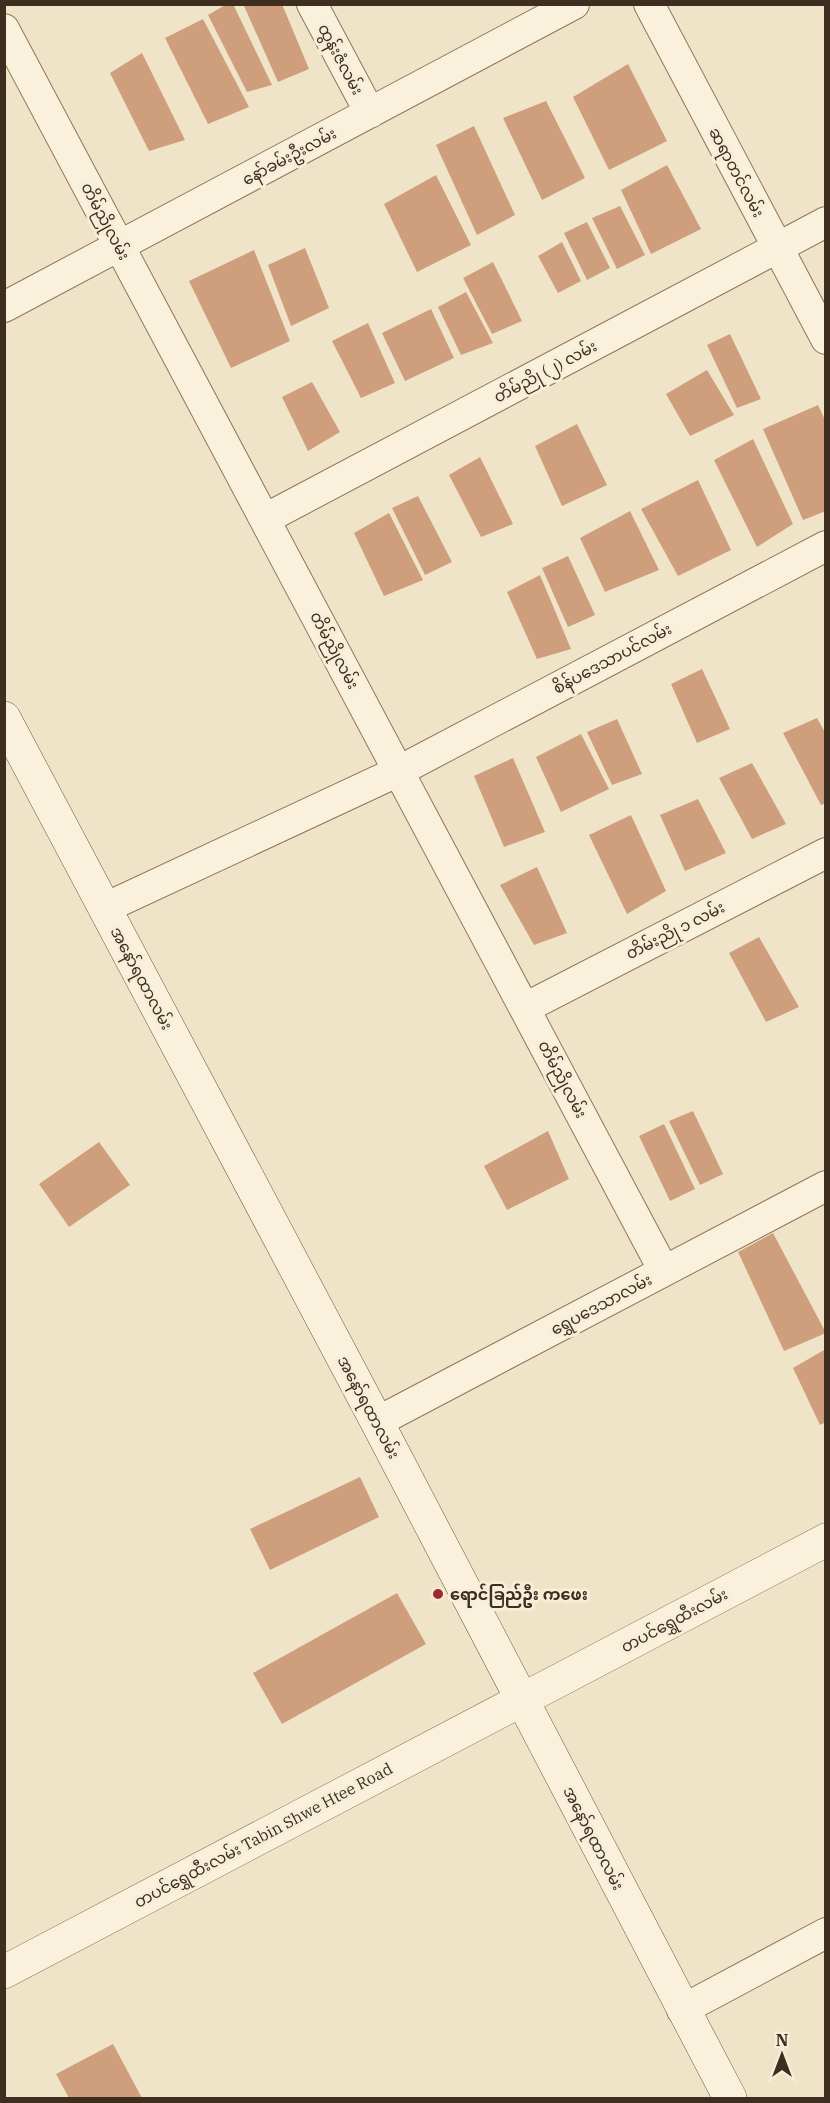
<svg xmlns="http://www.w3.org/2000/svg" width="830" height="2103" font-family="'IBM Plex Serif','Noto Sans Myanmar',serif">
	<rect width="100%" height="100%" fill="#f0e4c8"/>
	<!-- building -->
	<path fill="#cf9f7d" d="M227 4H233L272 85 247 92 208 15Z
		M248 4H282L309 69 278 82 244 6Z
		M203 19 249 107 208 124 165 38Z
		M142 53 185 140 149 151 110 73Z
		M628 64 667 141 609 170 573 97Z
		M546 101 585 178 542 200 503 118Z
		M474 126 515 215 477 235 436 145Z
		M667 165 701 229 651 254 621 190Z
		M436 175 471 245 417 272 384 204Z
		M620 206 645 255 617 269 592 218Z
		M587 222 610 268 587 280 564 233Z
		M562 242 581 281 558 293 538 256Z
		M305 248 329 308 291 326 268 265Z
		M254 250 290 341 231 368 189 281Z
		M493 262 522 321 492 334 463 278Z
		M466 292 493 343 461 355 438 307Z
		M431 309 454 358 405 381 382 333Z
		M368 323 395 383 361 398 332 341Z
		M730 334 761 399 737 408 707 345Z
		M707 370 734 415 690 436 666 394Z
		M312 382 340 432 308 451 282 397Z
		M818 405 826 422V511L803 520 763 429Z
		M577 424 607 485 562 506 535 446Z
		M753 439 793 524 757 547 714 460Z
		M480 457 513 524 481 537 449 475Z
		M698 480 731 550 678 576 641 509Z
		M418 496 452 562 425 575 392 508Z
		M630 511 659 570 605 592 580 538Z
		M389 513 423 580 384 596 354 533Z
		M568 556 595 615 568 627 542 568Z
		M540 575 571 649 537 659 507 592Z
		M702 669 730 729 697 743 671 684Z
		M817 718 826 734V803L821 805 783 733Z
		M617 719 642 774 612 785 587 732Z
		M581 734 609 789 561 812 536 757Z
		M513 758 545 832 504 847 474 776Z
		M752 763 786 824 752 839 719 778Z
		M698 799 726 853 685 871 660 815Z
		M631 815 666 891 627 914 589 835Z
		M537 867 567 933 534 945 500 885Z
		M759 937 799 1007 766 1022 729 953Z
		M693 1111 723 1174 700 1185 669 1121Z
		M664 1124 695 1189 670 1201 639 1136Z
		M548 1131 569 1179 507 1210 484 1166Z
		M99 1142 130 1185 69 1227 39 1184Z
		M773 1233 826 1333 784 1351 738 1252Z
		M824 1350 826 1422 820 1425 793 1368Z
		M360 1477 379 1517 270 1570 250 1529Z
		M397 1593 426 1644 282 1724 253 1673Z
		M113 2044 142 2098H69L56 2074Z"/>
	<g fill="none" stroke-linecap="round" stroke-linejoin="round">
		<!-- minor casing -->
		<g stroke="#8d765c" stroke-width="32">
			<path id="minor" d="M312 4 370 113
				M649 4 826 339
				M4 29 664 1271
				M4 307 574 4
				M265 519 826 222
				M105 908 399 771 826 546
				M525 1008 826 853
				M377 1422 826 1186
				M682 2010 826 1933"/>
		</g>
		<!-- tertiary casing -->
		<g stroke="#8d765c" stroke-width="34">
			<path id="tertiary" d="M4 1972 826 1540"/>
		</g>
		<!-- secondary casing -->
		<g stroke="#6f573f" stroke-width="34">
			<path id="secondary" d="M4 718 377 1422 730 2098"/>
		</g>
		<!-- minor -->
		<use href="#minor" stroke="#faf1dc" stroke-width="30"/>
		<!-- tertiary -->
		<use href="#tertiary" stroke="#faf1dc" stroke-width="33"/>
		<!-- secondary -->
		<use href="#secondary" stroke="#faf1dc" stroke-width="33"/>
	</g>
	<!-- markers -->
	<circle fill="#9e2a2b" stroke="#f7eed8" stroke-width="2" cx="438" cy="1594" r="6"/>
	<g text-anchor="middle" stroke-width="6" stroke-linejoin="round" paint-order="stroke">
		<!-- street labels -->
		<g font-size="16" fill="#3d2e20" stroke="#f7eed8">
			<text transform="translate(341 59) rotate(62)" y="6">ထွန်းဇံလမ်း</text>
			<text transform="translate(289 156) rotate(-28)" y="6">နော်ခမ်းဦးလမ်း</text>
			<text transform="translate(737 172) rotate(62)" y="6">ဆရာတင်လမ်း</text>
			<text transform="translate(106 221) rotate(62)" y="6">တိမ်ညိုလမ်း</text>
			<text transform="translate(545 371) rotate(-28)" y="6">တိမ်ညို (၂) လမ်း</text>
			<text transform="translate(335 650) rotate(62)" y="6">တိမ်ညိုလမ်း</text>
			<text transform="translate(612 658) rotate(-28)" y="6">စိန်ပဒေသာပင်လမ်း</text>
			<text transform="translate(675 930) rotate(-27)" y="6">တိမ်းညို ၁ လမ်း</text>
			<text transform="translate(142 978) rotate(62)" y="6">အနော်ရထာလမ်း</text>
			<text transform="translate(563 1079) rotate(62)" y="6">တိမ်ညိုလမ်း</text>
			<text transform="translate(601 1304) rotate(-28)" y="6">ရွှေပဒေသာလမ်း</text>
			<text transform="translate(369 1407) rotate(62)" y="6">အနော်ရထာလမ်း</text>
			<text transform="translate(674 1620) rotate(-28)" y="6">တပင်ရွှေထီးလမ်း</text>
			<text transform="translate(263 1835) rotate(-28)" y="6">တပင်ရွှေထီးလမ်း Tabin Shwe Htee Road</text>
			<text transform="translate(594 1838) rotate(63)" y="6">အနော်ရထာလမ်း</text>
		</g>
		<!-- poi labels -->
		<g font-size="16" font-weight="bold" fill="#3d2e20" stroke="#f7eed8" text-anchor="start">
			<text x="450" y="1600">ရောင်ခြည်ဦး ကဖေး</text>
		</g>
	</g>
	<!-- border -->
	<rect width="830" height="2103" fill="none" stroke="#3d2e20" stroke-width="12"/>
	<!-- north arrow -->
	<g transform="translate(782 2055)" stroke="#f7eed8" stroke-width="4.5" paint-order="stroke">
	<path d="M0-4.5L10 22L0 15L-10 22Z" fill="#3d2e20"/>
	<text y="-9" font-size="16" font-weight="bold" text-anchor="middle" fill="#3d2e20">N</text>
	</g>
</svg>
